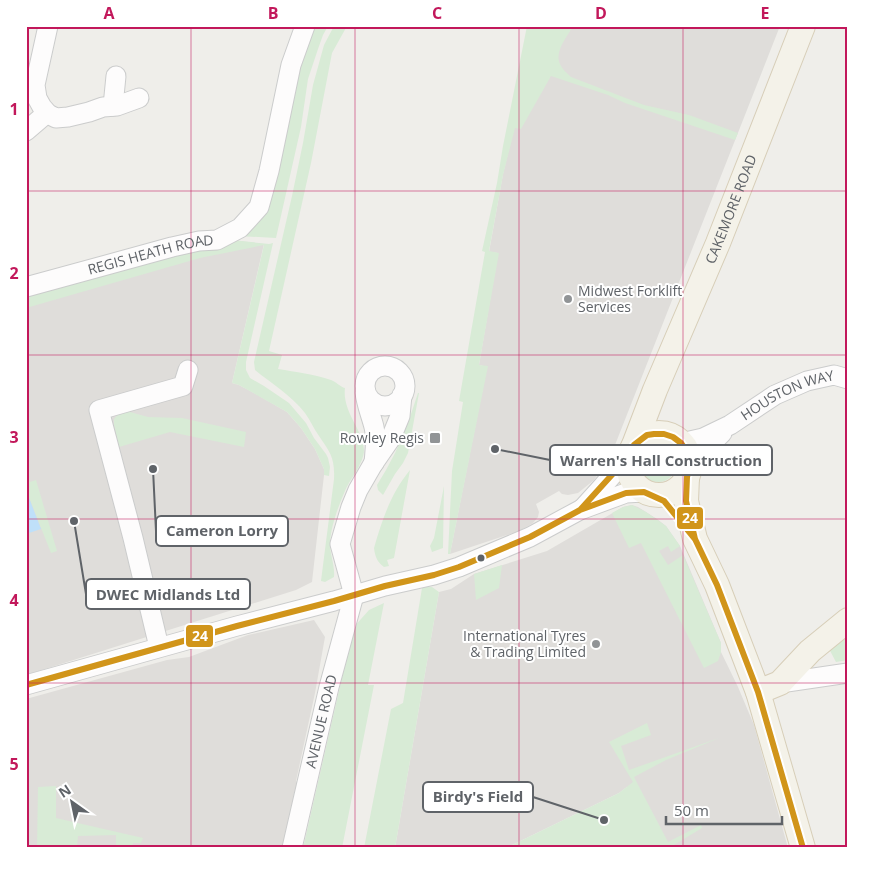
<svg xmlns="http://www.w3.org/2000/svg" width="874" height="874" font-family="'Open Sans',sans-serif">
	<rect width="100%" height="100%" fill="#efeeea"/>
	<!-- industrial -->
	<path fill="#dfddda" d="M538 26H780L615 445 603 467 594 480 578 493 568 495 562 494 559 491 536 504 539 512 538 517 533 523 528 526 519 531 450 554 487 367 479 365 498 253 489 252 503 174Z
		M232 240 264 244 232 383 239 385 256 394 287 412 301 428 315 449 324 469V475L312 582 296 590 26 675V287Z
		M632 505 638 507 657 519 666 526 680 546 721 643V652L738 687 754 725 788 848H662L627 787 619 793 506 848H395L439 592 451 589 474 574 547 551 623 507Z
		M314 620 325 637 315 693 296 781 305 794 292 848H26V699L167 660 189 657 248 635Z"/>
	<!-- green -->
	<path fill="#d8ebd6" d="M312 26H328L323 35 318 49 308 79 301 127 276 238 238 236 252 226Z
		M334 26H347L332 53 311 163 269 351 282 355 278 369C296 372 314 374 331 380 337 382 340 387 345 388 342 412 363 429 364 450 364 463 350 479 345 491 338 507 331 526 330 543 330 555 335 565 334 577L325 582 321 581 334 479C335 458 330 452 319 436 314 429 310 420 305 413 291 395 272 384 255 370L254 362 292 196 303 143 313 85 324 45Z
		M527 26H573C567 37 554 52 560 64 562 69 567 73 571 77L644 105 689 115 738 133 735 140 625 103 608 95 551 76 521 129 515 128 503 175 489 251 499 253 479 365 488 366 450 554H448L452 471 463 402 459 401 485 252 482 251 497 183 503 146Z
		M232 240 269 244 273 243 246 362V370L250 378 264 386 289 403 306 423 314 438 326 454 328 458 330 467 329 476 324 475V469L315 449 301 428 287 412 239 385 232 383 264 245 200 258 26 308V294Z
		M418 393H419L408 453 403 463 395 474 383 495 378 490 377 485 386 470 395 453 408 423Z
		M120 412H130L148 417 182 418 246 432 244 447 170 432 119 447 114 425V419Z
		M640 464a18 18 0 1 1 36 0a18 18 0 1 1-36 0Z
		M26 469 30 482 36 480 57 551 51 553 26 490Z
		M410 470 394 558 387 560 389 566 384 567C377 562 375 556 374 548 382 520 391 493 410 470Z
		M444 486 443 548 432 552 430 546 434 538Z
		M632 505 646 512 666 526 680 546 671 552 668 546 659 551 668 565 683 555 721 643V652L718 661 704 668 641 543 629 548 612 513 623 507Z
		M502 565 499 588 476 600 474 574Z
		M427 587H432L439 592 395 848H364L391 709 403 703 422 588Z
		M384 603 368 685H374L342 848H303L341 682 353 628 369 610Z
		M848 635V660L836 662 828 647Z
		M647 723 651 735 621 746 629 770 719 738 666 760 634 777 668 842 701 825 702 828 669 848H506L619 793 633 782 609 742Z
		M56 786V818L143 838 141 843H133L132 848H116V835L78 836 77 848H37L38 787Z"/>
	<!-- water -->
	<path fill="#bfe0f9" d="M26 490 41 529 26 534Z"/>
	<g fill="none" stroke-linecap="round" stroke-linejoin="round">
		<!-- minor casing -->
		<g stroke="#cbcccc" stroke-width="21">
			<g id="minor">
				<path d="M48 26 35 85 37 98 42 107 48 114 56 118 68 117 89 112 103 107 117 106 139 98"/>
				<path d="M113 106 116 76"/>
				<path d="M26 131 47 113"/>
				<path id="s1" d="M26 287 172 247 199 241 217 240 240 228 259 207 269 171 291 65 305 26"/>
				<circle cx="385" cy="386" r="20"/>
				<path d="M365 392C366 404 371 415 374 427 377 439 375 450 374 463"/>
				<path id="s2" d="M681 443 703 438 730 425 775 395 807 381 834 375 848 379"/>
				<path d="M689 471 707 448 722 433"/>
				<path d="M583 508 602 487 629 456"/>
				<path d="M159 647 133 538 99 410 183 386 188 370"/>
				<path d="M780 683 848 673"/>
				<path d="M26 685 237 626 334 601 385 586 434 575 459 567 530 537 580 510 626 493 644 492"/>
				<path id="s3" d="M292 848 329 687 354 595 340 544 351 507 358 490 373 464 391 438 400 416 402 395"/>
			</g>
		</g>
		<!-- major casing -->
		<g stroke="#d7ceb8" stroke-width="26">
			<g id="major">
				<circle cx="659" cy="464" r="31"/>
				<path id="s4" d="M634 445 655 390 718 243 803 26"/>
				<path d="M687 477 686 501 695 539 717 585 758 692 803 848"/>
				<path d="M758 692 780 683 810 651 848 620"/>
			</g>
		</g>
		<!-- minor -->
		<use href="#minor" stroke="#fdfcfc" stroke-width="19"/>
		<!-- major -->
		<use href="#major" stroke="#f4f2e9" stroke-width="24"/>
		<!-- bus-1 casing -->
		<g stroke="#fff" stroke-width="10">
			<path id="bus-1" d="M580 510 629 456 634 445 647 435 654 434H664L673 437 681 443 687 452 690 466 687 477 686 501 695 539 717 585 758 692 803 848
				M26 685 237 626 334 601 385 586 434 575 459 567 530 537 580 510 626 493 644 492 664 501 695 539"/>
		</g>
		<!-- bus-1 -->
		<use href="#bus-1" stroke="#d1951a" stroke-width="6"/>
	</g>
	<!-- grid -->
	<path fill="none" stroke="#c2185b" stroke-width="1" stroke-opacity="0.55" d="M191 26V848M355 26V848M519 26V848M683 26V848M26 191H848M26 355H848M26 519H848M26 683H848"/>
	<!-- markers -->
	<g fill="#919496" stroke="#fff" stroke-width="2">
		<circle cx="568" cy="299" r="5"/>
		<rect x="429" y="432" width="12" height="12" rx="2.5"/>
		<circle cx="596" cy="644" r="5"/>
	</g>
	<circle fill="#5f6368" stroke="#fff" stroke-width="2" cx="481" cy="558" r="4.5"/>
	<g text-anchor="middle" stroke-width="4" stroke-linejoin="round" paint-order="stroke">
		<!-- street labels -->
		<g font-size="14" fill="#5f6368" stroke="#fff">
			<text dy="5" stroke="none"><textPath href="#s4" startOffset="255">CAKEMORE ROAD</textPath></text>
			<text dy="5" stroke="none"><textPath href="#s1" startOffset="129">REGIS HEATH ROAD</textPath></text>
			<text dy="5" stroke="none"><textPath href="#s2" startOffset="118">HOUSTON WAY</textPath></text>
			<text dy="5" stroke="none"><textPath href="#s3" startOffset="130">AVENUE ROAD</textPath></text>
		</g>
		<!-- poi labels -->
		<g font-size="14" fill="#5f6368" stroke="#fff" text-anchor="end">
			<text x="578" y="296" text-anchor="start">Midwest Forklift<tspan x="578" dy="16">Services</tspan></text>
			<text x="424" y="443">Rowley Regis</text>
			<text x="586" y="641">International Tyres<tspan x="586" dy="16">&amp; Trading Limited</tspan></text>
		</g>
	</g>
	<!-- callouts -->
	<path fill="none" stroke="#5f6368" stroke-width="2" d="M495 449L550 460M153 469L156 531M74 521L86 594M604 820L533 797"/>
	<g fill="#5f6368" stroke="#fff" stroke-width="2">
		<circle cx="495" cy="449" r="5"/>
		<circle cx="153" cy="469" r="5"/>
		<circle cx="74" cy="521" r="5"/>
		<circle cx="604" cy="820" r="5"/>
	</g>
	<g fill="#fff" stroke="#5f6368" stroke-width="2">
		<rect x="550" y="445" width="222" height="30" rx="5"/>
		<rect x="156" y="516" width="132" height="30" rx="5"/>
		<rect x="86" y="579" width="164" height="30" rx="5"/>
		<rect x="423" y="782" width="110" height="30" rx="5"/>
	</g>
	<g font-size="15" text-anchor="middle" font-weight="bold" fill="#5f6368">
		<text x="661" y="466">Warren's Hall Construction</text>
		<text x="222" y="536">Cameron Lorry</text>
		<text x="168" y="600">DWEC Midlands Ltd</text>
		<text x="478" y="802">Birdy's Field</text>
	</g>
	<g stroke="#fff" stroke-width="2">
		<rect x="676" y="506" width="28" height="24" rx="5" fill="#d1951a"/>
		<rect x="185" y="624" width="29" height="24" rx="5" fill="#d1951a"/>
	</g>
	<g font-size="14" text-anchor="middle" font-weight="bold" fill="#fff">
		<text x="690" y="523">24</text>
		<text x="200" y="641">24</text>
	</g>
	<!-- border -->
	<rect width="874" height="874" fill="none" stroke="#ffffff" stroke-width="55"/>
	<!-- north arrow -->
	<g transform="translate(72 802) rotate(327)" stroke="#ffffff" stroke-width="4" paint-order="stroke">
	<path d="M0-4L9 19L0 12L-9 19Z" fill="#5f6368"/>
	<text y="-8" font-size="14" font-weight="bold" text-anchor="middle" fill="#5f6368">N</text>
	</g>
	<!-- scale -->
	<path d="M666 816v8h116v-8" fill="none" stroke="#5f6368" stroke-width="2.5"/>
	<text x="674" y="816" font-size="15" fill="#5f6368" stroke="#ffffff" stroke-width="4" paint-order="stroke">50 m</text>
	<rect x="28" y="28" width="818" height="818" fill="none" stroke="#c2185b" stroke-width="2"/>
	<g font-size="16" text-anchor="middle" font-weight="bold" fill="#c2185b">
		<text x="109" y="19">A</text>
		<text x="273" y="19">B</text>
		<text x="437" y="19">C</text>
		<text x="601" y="19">D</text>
		<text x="765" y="19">E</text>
		<text x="14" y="115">1</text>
		<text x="14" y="279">2</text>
		<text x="14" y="443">3</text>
		<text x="14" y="606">4</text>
		<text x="14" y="770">5</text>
	</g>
</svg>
